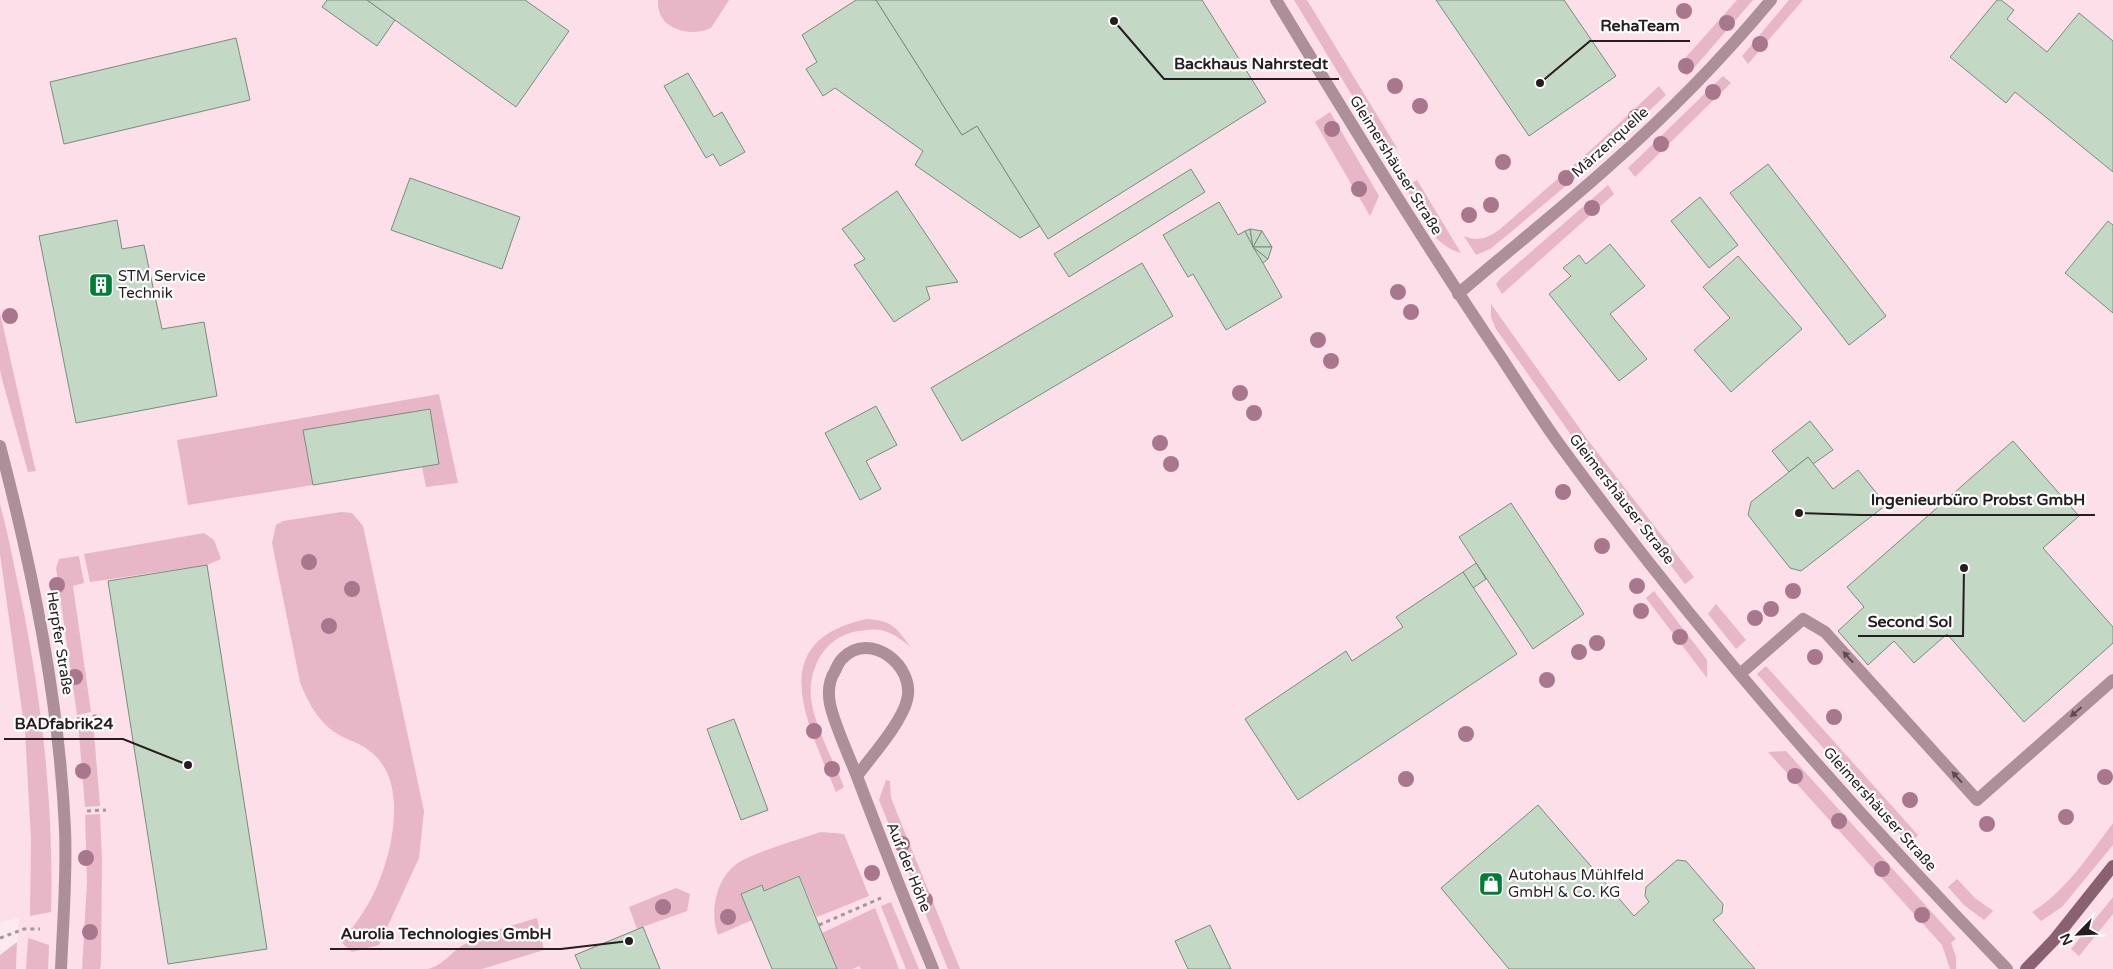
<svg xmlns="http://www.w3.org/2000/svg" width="2113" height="969" viewBox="0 0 2113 969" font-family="'Varela Round',sans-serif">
<rect width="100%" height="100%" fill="#fbeaf0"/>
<polygon fill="#fddfe9" points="0,0 2113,0 2113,969 16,969 19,918 0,922"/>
<g fill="#e7b6c7">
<path d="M 658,0 L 729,0 L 711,28 C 689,38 656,29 658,0 Z"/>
<polygon points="1294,0 1307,0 1397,148 1387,153"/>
<polygon points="1737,0 1753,0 1687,76 1678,66"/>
<polygon points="1789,0 1803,0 1748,64 1742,56"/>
<polygon points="1723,76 1731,83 1635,177 1628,168"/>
<path d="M 1659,86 L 1666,95 L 1600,157 L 1505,237 L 1490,249 L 1476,255 L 1464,236 C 1478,242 1487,238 1499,230 L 1593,148 Z"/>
<polygon points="1330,112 1379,196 1370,216 1315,122"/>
<path d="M 1417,180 L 1461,253 C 1431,245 1419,212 1406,187 Z"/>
<polygon points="1608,185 1614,194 1502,294 1496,284 1501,278"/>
<polygon points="1491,304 1590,443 1694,577 1685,584 1581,449 1496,329 1491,317"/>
<polygon points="0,313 34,464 36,471 28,472 3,383 0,370"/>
<polygon points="439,394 458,483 426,487 422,467 439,463 430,409 304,430 313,485 188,505 177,440"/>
<path d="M 0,505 C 9,536 14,567 21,598 C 42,701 54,807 51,912 L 30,916 L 31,838 L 25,732 L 0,554 Z"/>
<path d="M 341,512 L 352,513 L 363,526 L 424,811 L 419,858 L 379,945 L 352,952 L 342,943 C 351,929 363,914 371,899 C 391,861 411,783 371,752 C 362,744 351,741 341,736 C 320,725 308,703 300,682 L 272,543 L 276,525 L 283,521 Z"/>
<polygon points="204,533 214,540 221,559 207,565 90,582 84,554"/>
<polygon points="79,556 84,583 73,586 91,712 77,715 56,568 59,559"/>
<polygon points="1654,591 1707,660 1707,678 1646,598"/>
<polygon points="1716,604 1746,640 1736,649 1708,614"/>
<path d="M 867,619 C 895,621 895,628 912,648 C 890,630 881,626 853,632 C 821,640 806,674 812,705 C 817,731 834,762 844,787 L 836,792 C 809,726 761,641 867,619 Z"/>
<polygon points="1766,666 1918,835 1910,845 1757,674"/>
<polygon points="93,721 100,806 85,807 78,723"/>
<polygon points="1786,751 1956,939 1951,943 1956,957 1956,969 1950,969 1942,945 1768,752"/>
<polygon points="886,780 890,781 891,798 960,969 948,969 879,800"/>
<polygon points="100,814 102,859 101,964 100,969 82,969 87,881 85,815"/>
<path d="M 2113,823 L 2113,845 L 2062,907 L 2041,921 L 2032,912 C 2066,891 2089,855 2113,823 Z"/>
<path d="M 821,832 L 844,834 L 869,896 L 817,917 L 799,875 L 764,891 L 761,885 L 741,894 L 752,920 L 718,935 C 708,910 718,872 743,860 C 767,848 795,841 821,832 Z"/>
<polygon points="1957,879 1975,898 1993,911 1984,920 1964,905 1948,887"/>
<polygon points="676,888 690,894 687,911 637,929 629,907"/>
<polygon points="2113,897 2113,914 2079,956 2071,949"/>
<polygon points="891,902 919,969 906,969 881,906"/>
<polygon points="875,908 899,969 861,969 859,966 853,969 837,969 822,933"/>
<path d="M 537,918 L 544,950 L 482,969 L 428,969 C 445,964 449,954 463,945 C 486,931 512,926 537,918 Z"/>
<polygon points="28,938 49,945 48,969 26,969"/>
<polygon points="17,942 16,969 0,969 0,955"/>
</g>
<g fill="#c3d9c6" stroke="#798d7c">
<polygon points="327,0 367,0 395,20 377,46 322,7"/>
<polygon points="367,0 525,0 569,31 516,107"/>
<polygon points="856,0 876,0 962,135 977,126 1040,226 1020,238 915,165 923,151 835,88 823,96 806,69 817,62 802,35"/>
<polygon points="876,0 1202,0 1266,102 1048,239 977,126 962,135"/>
<polygon points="1436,0 1564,0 1616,76 1529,136"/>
<polygon points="1997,0 2001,0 2014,10 2007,19 2047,52 2079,13 2113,41 2113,172 2015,92 2006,103 1950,57"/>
<polygon points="236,38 250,100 64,144 50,82"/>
<polygon points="688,73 714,117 722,112 745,152 720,166 713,154 706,158 664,86"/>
<polygon points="1768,164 1886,316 1849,345 1730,193"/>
<polygon points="1191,169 1205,192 1069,277 1054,254"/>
<polygon points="410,178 520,217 502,269 391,230"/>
<polygon points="897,191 958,282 926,287 930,299 894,322 854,265 865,259 842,229"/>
<polygon points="1700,197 1738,245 1709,268 1671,221"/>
<polygon points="1219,202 1238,235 1245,231 1282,297 1226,330 1193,274 1188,277 1163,235"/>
<polygon points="117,220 122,249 144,245 162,329 204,322 217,396 76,423 39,236"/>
<polygon points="2108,221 2113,225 2113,313 2065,273"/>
<polygon points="1250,229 1253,247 1245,231"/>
<polygon points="1250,229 1262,231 1253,247"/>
<polygon points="1262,231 1272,247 1253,247"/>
<polygon points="1610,244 1645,286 1610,314 1647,359 1619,381 1549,294 1571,276 1563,268 1579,255 1586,264"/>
<polygon points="1253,247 1268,259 1263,263"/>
<polygon points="1253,247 1272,247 1268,259"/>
<polygon points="1738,256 1802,329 1731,392 1694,350 1730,318 1703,287"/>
<polygon points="1142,263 1173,316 962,441 931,388"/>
<polygon points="876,406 897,445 866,461 881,489 860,500 825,433"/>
<polygon points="430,409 439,464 313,485 303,430"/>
<polygon points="1810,421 1833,450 1813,464 1808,457 1789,472 1772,451"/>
<polygon points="2013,441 2079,516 2043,548 2113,627 2113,643 2024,722 1947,634 1914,663 1894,641 1868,665 1838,631 1864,607 1847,587"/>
<polygon points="1808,457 1833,489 1858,470 1886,505 1801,571 1790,568 1748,515 1751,502"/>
<polygon points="1511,503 1584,614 1533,649 1459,537"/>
<polygon points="1476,563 1486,579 1473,588 1463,572"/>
<polygon points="207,565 267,949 168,964 108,581"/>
<polygon points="1463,572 1517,654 1298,800 1245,719 1346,651 1352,661 1403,627 1396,617"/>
<polygon points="734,719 768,810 741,820 707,729"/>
<polygon points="1538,805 1634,916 1649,902 1645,896 1646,887 1677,860 1686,861 1723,904 1722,913 1713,920 1755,969 1509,969 1441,888"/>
<polygon points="799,876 822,933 837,969 772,969 741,894 762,885 764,891"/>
<polygon points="1210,925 1231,969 1188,969 1175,941"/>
<polygon points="643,927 660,969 581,969 575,955"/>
</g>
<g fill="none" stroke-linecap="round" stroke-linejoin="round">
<g stroke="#a5979c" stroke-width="3" stroke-dasharray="4 4" stroke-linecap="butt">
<polyline points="77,719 101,715"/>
<polyline points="87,811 106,810"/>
<polyline points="819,925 881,898"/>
<polyline points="0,938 24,929 40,929"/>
</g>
<polyline stroke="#ac8f99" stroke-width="12" points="1740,674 1803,619 1825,632 1977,800 2113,680"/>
<g stroke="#ac8f99" stroke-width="12">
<path d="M 1276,0 C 1349,121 1422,240 1501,357 C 1521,388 1541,419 1562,448 C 1697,633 1848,805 2007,969"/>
<path d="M 1458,294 C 1508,251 1560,210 1609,166 C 1667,115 1721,60 1771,0"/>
<path d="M 0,446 C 33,572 59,699 65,829 C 67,876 63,922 61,969"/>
<path d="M 857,776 C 871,757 902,722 907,700 C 916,666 870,630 843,658 C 839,661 837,667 835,671 C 829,680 828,693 830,704 C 834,724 850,758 858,779 C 882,842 907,906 933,969"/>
</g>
<polyline stroke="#8a6170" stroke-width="12" points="2026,969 2054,940 2113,866"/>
</g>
<g fill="#a8778e">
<circle cx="1684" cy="11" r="8"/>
<circle cx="1727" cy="23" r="8"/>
<circle cx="1760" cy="44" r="8"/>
<circle cx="1686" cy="66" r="8"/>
<circle cx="1395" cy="86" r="8"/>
<circle cx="1713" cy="92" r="8"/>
<circle cx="1420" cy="106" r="8"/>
<circle cx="1636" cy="117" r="8"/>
<circle cx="1332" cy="129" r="8"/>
<circle cx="1661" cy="144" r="8"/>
<circle cx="1503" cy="162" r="8"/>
<circle cx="1566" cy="178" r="8"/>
<circle cx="1359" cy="189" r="8"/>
<circle cx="1491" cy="205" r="8"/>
<circle cx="1592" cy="208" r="8"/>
<circle cx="1469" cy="215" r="8"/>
<circle cx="1398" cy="292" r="8"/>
<circle cx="1411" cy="312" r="8"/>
<circle cx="10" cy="316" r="8"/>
<circle cx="1318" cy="340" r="8"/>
<circle cx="1331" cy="361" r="8"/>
<circle cx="1240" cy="393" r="8"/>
<circle cx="1254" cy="413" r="8"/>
<circle cx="1160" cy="443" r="8"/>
<circle cx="1171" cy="464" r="8"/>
<circle cx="1563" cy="492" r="8"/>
<circle cx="1602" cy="546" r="8"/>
<circle cx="309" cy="562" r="8"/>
<circle cx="57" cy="585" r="8"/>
<circle cx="1637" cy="586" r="8"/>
<circle cx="352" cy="589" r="8"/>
<circle cx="1793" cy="591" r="8"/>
<circle cx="1771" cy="609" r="8"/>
<circle cx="1641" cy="611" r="8"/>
<circle cx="1755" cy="618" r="8"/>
<circle cx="329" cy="626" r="8"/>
<circle cx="1680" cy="637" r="8"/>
<circle cx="1597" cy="643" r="8"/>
<circle cx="1579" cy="652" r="8"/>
<circle cx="1815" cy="657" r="8"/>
<circle cx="75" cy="677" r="8"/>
<circle cx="1547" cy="680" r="8"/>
<circle cx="1834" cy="717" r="8"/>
<circle cx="814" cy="731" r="8"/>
<circle cx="1466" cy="734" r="8"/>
<circle cx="832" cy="769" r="8"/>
<circle cx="83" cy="771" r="8"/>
<circle cx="1795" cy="776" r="8"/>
<circle cx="2105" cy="777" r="8"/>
<circle cx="1406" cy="779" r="8"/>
<circle cx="1910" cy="800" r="8"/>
<circle cx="2066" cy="817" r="8"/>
<circle cx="1839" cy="821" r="8"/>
<circle cx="1987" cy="824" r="8"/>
<circle cx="902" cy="844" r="8"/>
<circle cx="86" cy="858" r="8"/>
<circle cx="1882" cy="869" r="8"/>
<circle cx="872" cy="873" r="8"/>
<circle cx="925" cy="900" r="8"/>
<circle cx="663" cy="907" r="8"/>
<circle cx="1922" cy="915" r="8"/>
<circle cx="728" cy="917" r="8"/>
<circle cx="90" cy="932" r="8"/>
</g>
<defs><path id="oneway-solid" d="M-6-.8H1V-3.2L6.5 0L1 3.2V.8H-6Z" transform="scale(1.25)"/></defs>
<g fill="#5c4b50">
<use href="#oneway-solid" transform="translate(1848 657) rotate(-132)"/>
<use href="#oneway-solid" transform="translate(2076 712) rotate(139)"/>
<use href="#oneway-solid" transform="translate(1957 777) rotate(-132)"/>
</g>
<defs>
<symbol id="building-square" viewBox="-11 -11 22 22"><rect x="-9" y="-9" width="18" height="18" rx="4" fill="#007e37" stroke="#fff"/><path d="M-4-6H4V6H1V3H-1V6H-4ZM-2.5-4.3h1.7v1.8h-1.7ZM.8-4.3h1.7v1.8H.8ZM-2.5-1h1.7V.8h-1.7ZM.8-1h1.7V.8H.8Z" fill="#fff"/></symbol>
<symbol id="shop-square" viewBox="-11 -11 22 22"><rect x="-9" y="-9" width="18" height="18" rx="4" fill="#007e37" stroke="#fff"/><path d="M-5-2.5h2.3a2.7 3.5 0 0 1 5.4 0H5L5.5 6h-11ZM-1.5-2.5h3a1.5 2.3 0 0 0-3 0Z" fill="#fff"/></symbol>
</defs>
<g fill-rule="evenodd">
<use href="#building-square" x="87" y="271" width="28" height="28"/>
<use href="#shop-square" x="1477" y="870" width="28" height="28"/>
</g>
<g text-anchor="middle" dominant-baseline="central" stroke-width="4.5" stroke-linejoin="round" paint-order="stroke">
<g font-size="15" fill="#271d20" stroke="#fff">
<text transform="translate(1610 142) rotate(-42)">Märzenquelle</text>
<text transform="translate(1396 165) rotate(58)">Gleimershäuser Straße</text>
<text transform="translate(1622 499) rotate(52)">Gleimershäuser Straße</text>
<text transform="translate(60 643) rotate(81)">Herpfer Straße</text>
<text transform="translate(1880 809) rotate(48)">Gleimershäuser Straße</text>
<text transform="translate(909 867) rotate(68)">Auf der Höhe</text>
</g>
<g font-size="15" fill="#271d20" stroke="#fff" text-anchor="start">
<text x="118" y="276">STM Service<tspan x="118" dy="17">Technik</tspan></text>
<text x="1508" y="875">Autohaus Mühlfeld<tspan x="1508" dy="17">GmbH &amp; Co. KG</tspan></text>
</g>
</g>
<path fill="none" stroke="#271d20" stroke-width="2" d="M1540 83L1590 41H1690M1114 21L1164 79H1339M1799 513L1861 515H2095M1964 568L1963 636H1858M188 765L123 739H4M629 941L561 949H330"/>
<g fill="#271d20" stroke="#fff" stroke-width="2">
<circle cx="1540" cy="83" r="5"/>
<circle cx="1114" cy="21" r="5"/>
<circle cx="1799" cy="513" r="5"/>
<circle cx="1964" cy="568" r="5"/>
<circle cx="188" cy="765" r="5"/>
<circle cx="629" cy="941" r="5"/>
</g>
<g font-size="16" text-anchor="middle" font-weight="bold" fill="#271d20" stroke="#fff" stroke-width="4.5" stroke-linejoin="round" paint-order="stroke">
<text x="1640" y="31">RehaTeam</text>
<text x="1251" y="69">Backhaus Nahrstedt</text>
<text x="1978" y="505">Ingenieurbüro Probst GmbH</text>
<text x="1910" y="627">Second Sol</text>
<text x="64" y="729">BADfabrik24</text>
<text x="446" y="939">Aurolia Technologies GmbH</text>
</g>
<g transform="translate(2078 934) rotate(246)" stroke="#ffffff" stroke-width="4" paint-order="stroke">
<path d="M0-4L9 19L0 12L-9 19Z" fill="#271d20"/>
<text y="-8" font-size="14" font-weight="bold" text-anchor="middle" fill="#271d20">N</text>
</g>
</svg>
